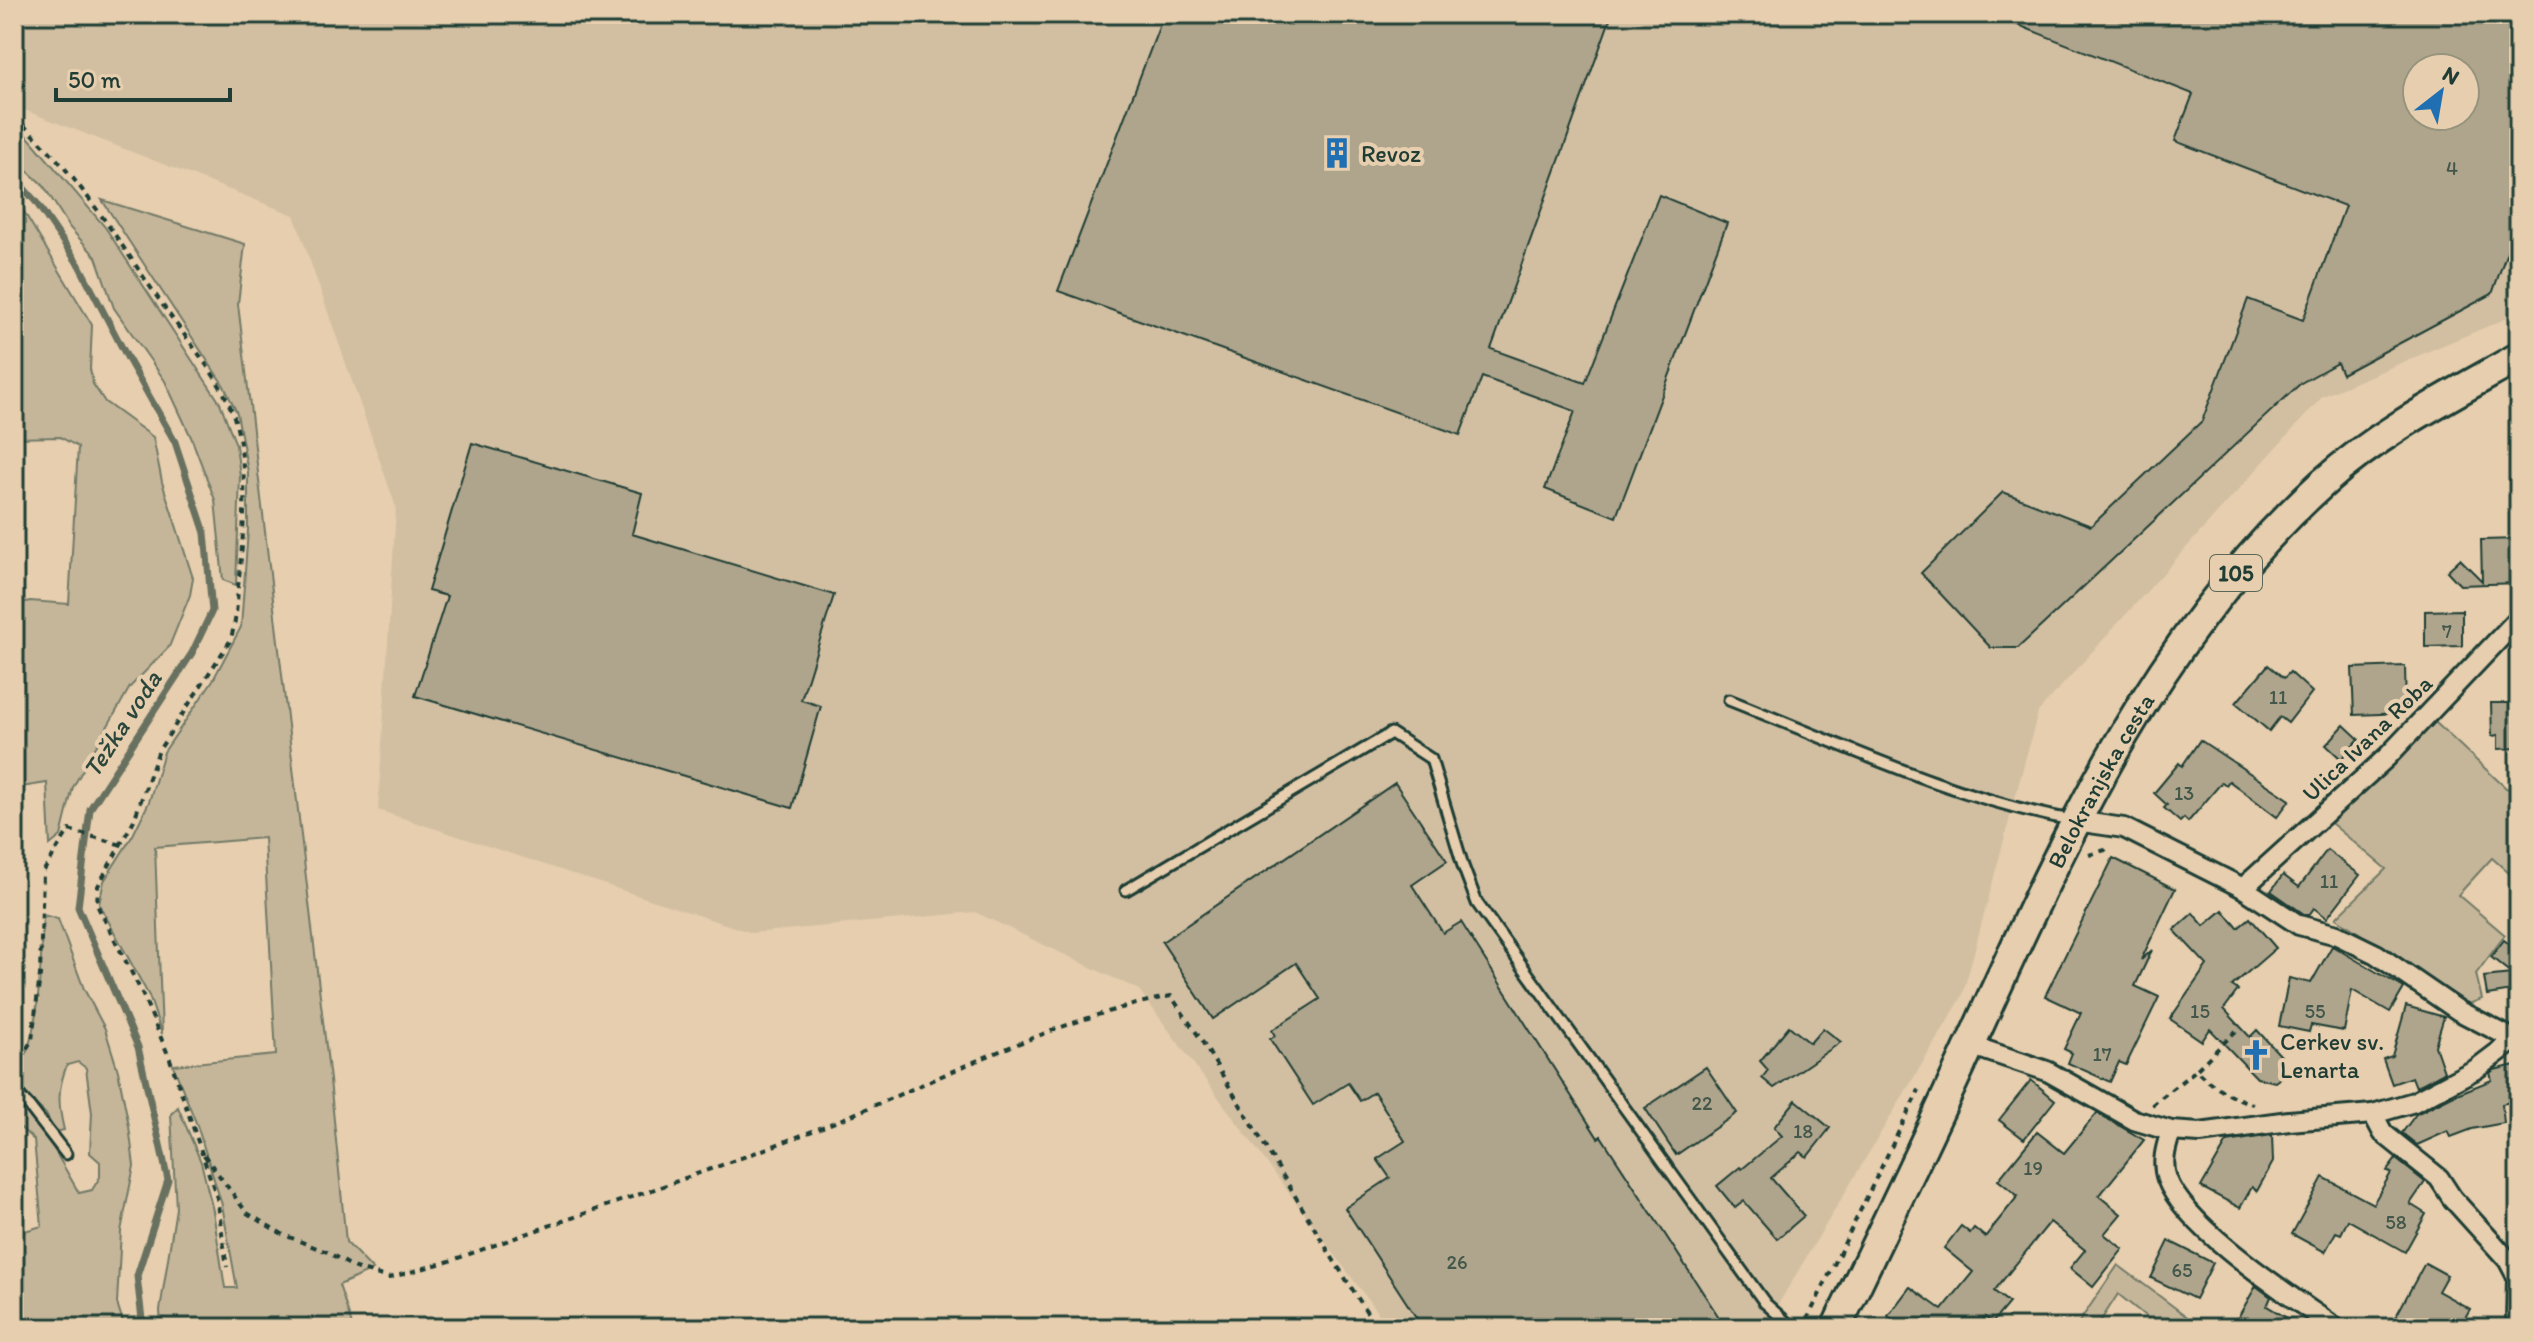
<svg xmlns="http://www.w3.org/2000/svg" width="2533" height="1342" viewBox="0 0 2533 1342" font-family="Itim,sans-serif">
<rect width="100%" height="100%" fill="#e6ceae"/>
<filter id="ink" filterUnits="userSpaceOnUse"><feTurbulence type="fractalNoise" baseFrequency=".0125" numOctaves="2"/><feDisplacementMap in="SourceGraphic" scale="16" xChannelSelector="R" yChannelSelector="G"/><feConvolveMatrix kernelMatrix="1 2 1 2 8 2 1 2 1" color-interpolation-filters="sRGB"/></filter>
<g filter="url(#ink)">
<path fill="#d2bfa2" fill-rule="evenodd" d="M 14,14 L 2519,14 L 2519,313 L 2323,396 L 2038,712 L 1962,997 L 1764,1328 L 1389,1328 L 1139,990 L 975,912 L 752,933 L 378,810 L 396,507 L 294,215 L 14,106 ZM 2417,68 L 2465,68 L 2465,116 L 2417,116 Z"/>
<g fill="#c5b69a" stroke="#727a67" stroke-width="2">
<polygon points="14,125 30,139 105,227 220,403 236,445 240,476 236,585 223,580 215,500 191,437 165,381 114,308 96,257 70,228 43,185 14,159"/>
<polygon points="14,200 23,210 92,325 90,369 93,384 105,402 153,437 162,482 193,578 190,595 169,647 130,687 73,787 61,836 50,845 47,783 14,788 14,605 30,601 69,604 78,447 60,437 14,438"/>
<polygon points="102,200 245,244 238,304 330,1080 346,1242 373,1270 339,1285 353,1328 161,1328 160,1310 176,1208 171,1114 178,1107 201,1162 213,1211 225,1288 237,1288 222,1205 197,1125 173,1065 276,1055 264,838 155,847 162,1034 149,996 99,904 104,881 133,835 149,802 164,752 213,680 241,627 248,530 248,472 237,413 224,386"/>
<polygon points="2435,722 2506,788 2519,792 2519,882 2492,858 2458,895 2505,935 2476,974 2482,999 2469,1004 2336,918 2386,869 2331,823"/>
<path d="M 43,915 L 58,919 L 84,989 L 105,1029 L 118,1071 L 129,1126 L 134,1166 L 121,1231 L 117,1303 L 125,1328 L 14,1328 L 14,1234 L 42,1226 L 34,1140 L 14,1122 L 14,1097 L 51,1144 L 79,1193 L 92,1190 L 100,1177 L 100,1162 L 90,1153 L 92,1113 L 86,1068 L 78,1062 L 67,1065 C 57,1089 58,1105 64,1130 L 55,1132 L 46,1114 L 14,1083 L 14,1072 C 41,1050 41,950 43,915 Z"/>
<polygon points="2118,1265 2202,1328 2160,1328 2118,1294 2096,1328 2075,1328"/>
</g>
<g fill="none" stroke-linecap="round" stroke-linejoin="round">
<polyline stroke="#687160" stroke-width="7" points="14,177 36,202 79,265 127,357 175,442 205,533 212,611 192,653 90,809 78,907 138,1047 168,1180 137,1276 143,1328"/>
</g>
<g fill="#afa58c" stroke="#1f3d34" stroke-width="2" fill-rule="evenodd">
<polygon points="1164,14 1612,14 1491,349 1585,383 1659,195 1727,223 1616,517 1545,489 1575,411 1482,377 1460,435 1058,291"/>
<path d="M 1990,14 L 2519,14 L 2519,218 L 2492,294 L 2342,374 L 2337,363 L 2301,383 L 2018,648 L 1991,648 L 1921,573 L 2003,492 L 2091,526 L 2202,421 L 2248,299 L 2303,320 L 2345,206 L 2175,141 L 2193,94 ZM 2417,68 L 2465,68 L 2465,116 L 2417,116 Z"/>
<polygon points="472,443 642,493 632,534 834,595 801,700 821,706 792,808 415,696 447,596 428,591"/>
<polygon points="2519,539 2519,583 2460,585 2447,571 2460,559 2482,581 2481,540"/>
<polygon points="2462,610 2462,646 2425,647 2425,611"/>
<polygon points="2268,665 2284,678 2290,672 2312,692 2288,723 2280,717 2269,731 2236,703"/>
<polygon points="2405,666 2406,713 2354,715 2352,668"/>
<polygon points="2491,703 2519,703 2519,748 2498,749 2498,735 2492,736"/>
<polygon points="2344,725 2359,739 2341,759 2326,745"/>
<polygon points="2200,740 2290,800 2277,817 2229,781 2226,785 2222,782 2188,822 2184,818 2180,822 2164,808 2167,805 2154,793 2179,763 2182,766"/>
<polygon points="1395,783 1447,861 1412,885 1443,933 1461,922 1598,1138 1601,1136 1726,1328 1423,1328 1345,1208 1390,1178 1377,1159 1405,1141 1374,1092 1360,1101 1348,1083 1313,1105 1270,1039 1275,1036 1272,1030 1320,999 1296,963 1213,1019 1162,942"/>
<polygon points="2327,850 2360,875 2327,918 2314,908 2309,915 2304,914 2271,891 2283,875 2299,887"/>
<polygon points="2113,858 2175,889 2141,960 2152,950 2135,986 2159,997 2126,1065 2119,1062 2110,1082 2068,1063 2072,1053 2064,1049 2081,1013 2045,996"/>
<polygon points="2223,910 2238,928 2250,918 2276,948 2232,986 2238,990 2224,1009 2250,1037 2257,1030 2281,1056 2283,1076 2275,1082 2257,1078 2210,1029 2202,1041 2170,1019 2207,965 2174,930 2193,913 2204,926"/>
<polygon points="2504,940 2519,952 2519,990 2487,995 2484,977 2512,974 2491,957"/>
<polygon points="2332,946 2404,988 2390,1012 2352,990 2344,1031 2311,1025 2309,1032 2279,1026 2289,978 2311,983"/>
<polygon points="2406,1006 2444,1017 2435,1046 2444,1072 2416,1087 2412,1077 2392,1084 2383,1059 2392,1056"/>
<polygon points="1789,1026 1810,1043 1823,1028 1841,1042 1774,1088 1762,1078 1768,1070 1760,1061"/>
<polygon points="2519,1064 2519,1100 2502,1104 2504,1123 2472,1129 2451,1137 2448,1131 2417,1145 2402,1133 2416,1114 2452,1096 2492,1080 2490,1073 2494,1070"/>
<polygon points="1706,1067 1737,1113 1676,1155 1645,1108"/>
<polygon points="2031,1080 2055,1100 2024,1139 1999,1120"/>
<polygon points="1796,1100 1830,1128 1807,1157 1801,1152 1771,1178 1804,1216 1777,1239 1744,1201 1735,1208 1717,1186 1740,1167 1742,1169 1782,1136 1774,1127"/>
<polygon points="2097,1113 2144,1140 2099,1196 2121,1214 2104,1234 2123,1249 2093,1287 2070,1268 2085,1250 2050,1222 1994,1291 2009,1303 1992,1323 1985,1317 1977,1328 1905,1328 1888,1316 1910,1287 1942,1310 1973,1272 1944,1248 1961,1226 1970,1233 1974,1228 1985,1237 2018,1196 1998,1180 2037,1132 2064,1153"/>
<polygon points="2272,1135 2273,1162 2257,1191 2252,1187 2240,1208 2201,1187 2227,1142"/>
<polygon points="2396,1159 2425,1182 2410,1204 2426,1214 2405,1252 2348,1220 2341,1234 2336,1232 2325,1252 2292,1234 2323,1177 2373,1204 2391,1173 2387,1171"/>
<polygon points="2169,1241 2213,1263 2195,1299 2151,1278"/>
<polygon points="2425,1263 2447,1275 2438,1291 2470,1309 2459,1328 2413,1328 2395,1318"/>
<polygon points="2256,1286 2271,1297 2267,1306 2304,1328 2232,1328"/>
</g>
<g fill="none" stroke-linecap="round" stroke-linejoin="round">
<defs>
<g id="lane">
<path d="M 1729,700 C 1838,743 1958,800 2072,820"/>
<polyline points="1126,890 1391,733 1431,759 1463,866 1477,903 1765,1303 1793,1328"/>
<polyline points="14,1090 29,1106 66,1154"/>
</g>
<g id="street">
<polyline points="2076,821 2124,828 2243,888 2299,925 2337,935 2376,954 2459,1011 2519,1042"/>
<polyline points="2243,888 2387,757 2519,618"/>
<polyline points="1970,1045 2047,1071 2134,1120 2171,1131 2200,1133 2289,1121 2373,1114 2414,1102 2476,1069 2513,1041"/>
<polyline points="2373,1114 2383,1133 2439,1178 2452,1198 2508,1260 2517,1277 2516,1322 2519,1328"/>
<path d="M 2171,1131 C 2166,1147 2161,1162 2167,1179 C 2186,1229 2291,1296 2336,1328"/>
</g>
<g id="primary">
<path id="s1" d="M 1836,1328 C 1882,1232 1928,1137 1972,1041 C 2065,837 2155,634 2324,482 C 2382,430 2452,395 2519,357"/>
</g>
</defs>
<use href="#lane" stroke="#1f3d34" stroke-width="15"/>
<use href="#street" stroke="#1f3d34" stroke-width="24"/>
<use href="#primary" stroke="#1f3d34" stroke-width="34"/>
<g stroke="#1f3d34" stroke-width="4" stroke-dasharray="6 6" stroke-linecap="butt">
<path d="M 14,117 C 78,171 121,246 169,314 C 191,345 222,380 234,417 C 250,472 244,531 238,587 C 237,606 236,623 230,641 L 159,750 L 134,820 L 98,886 L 97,905 L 141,991 L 170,1059 L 217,1198 L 227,1267"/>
<polyline points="2089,855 2105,850 2109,845"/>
<path d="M 2236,1031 L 2196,1070 C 2212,1086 2230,1097 2253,1104"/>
<polyline points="14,1069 32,1040 40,975 43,872 69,830 122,845"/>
<polyline points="2152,1105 2196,1070"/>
<path d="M 204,1155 L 247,1213 L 284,1235 L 327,1252 L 355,1268 L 389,1278 L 450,1261 C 572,1217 694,1177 815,1130 C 932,1084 1046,1021 1171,996 L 1200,1038 L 1333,1259 L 1377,1328"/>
<polyline points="1807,1320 1919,1090"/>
</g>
<use href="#lane" stroke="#e6ceae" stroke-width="9"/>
<use href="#street" stroke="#e6ceae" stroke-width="18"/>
<use href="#primary" stroke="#e6ceae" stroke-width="28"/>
</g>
</g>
<defs>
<symbol id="building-bare" viewBox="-9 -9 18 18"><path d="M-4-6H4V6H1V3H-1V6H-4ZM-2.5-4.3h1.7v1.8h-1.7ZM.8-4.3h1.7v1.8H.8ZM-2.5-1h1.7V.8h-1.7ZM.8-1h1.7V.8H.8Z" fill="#1f6fb2" stroke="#e6ceae" stroke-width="2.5" paint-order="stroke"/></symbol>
<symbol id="church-bare" viewBox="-9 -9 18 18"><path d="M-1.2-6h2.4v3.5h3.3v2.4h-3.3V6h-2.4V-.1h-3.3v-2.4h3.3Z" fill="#1f6fb2" stroke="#e6ceae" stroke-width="2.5" paint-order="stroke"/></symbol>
</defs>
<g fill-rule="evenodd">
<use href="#building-bare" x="1315" y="131" width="44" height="44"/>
<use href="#church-bare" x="2234" y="1033" width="44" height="44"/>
</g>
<g text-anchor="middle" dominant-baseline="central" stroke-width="8" stroke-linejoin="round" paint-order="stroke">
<g font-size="20" fill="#43574a">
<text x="2452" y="168">4</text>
<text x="2447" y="631">7</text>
<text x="2278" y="697">11</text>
<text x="2184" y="793">13</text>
<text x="2329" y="881">11</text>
<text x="2200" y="1011">15</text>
<text x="2315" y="1011">55</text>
<text x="2102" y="1054">17</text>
<text x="1702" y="1103">22</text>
<text x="1803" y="1131">18</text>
<text x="2033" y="1168">19</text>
<text x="2396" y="1222">58</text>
<text x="1457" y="1262">26</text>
<text x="2182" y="1270">65</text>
</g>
<rect fill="#e6ceae" stroke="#5b6859" stroke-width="2" x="2210" y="555" width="52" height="36" rx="6"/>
<g font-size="22" font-weight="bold" fill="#1f3d34">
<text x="2236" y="573">105</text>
</g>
<g font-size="24" fill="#1f3d34" stroke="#e6ceae" text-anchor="start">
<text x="1361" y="153">Revoz</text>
<text x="2280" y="1041">Cerkev sv.<tspan x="2280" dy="28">Lenarta</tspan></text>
</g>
<g font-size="24" fill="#1f3d34" stroke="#e6ceae">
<text transform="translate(2367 738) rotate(-44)">Ulica Ivana Roba</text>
<text stroke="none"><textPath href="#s1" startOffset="608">Belokranjska cesta</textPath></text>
</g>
<g font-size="26" font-style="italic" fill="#2b463b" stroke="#e6ceae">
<text transform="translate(122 724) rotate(-57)">Težka voda</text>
</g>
</g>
<rect width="2533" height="1342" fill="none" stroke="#e6ceae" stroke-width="48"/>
<rect x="24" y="24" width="2485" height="1294" fill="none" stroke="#1f3d34" stroke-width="3" filter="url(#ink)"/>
<g transform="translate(2441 92) rotate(31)"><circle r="38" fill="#e6ceae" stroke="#96947d" stroke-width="2"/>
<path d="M0-6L14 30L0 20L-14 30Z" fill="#1f6fb2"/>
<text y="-12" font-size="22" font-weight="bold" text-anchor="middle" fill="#1f3d34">N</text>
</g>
<path d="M56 88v12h174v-12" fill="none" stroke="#1f3d34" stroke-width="4"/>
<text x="68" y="88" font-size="24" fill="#1f3d34" stroke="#e6ceae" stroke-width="6" paint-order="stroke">50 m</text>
</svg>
